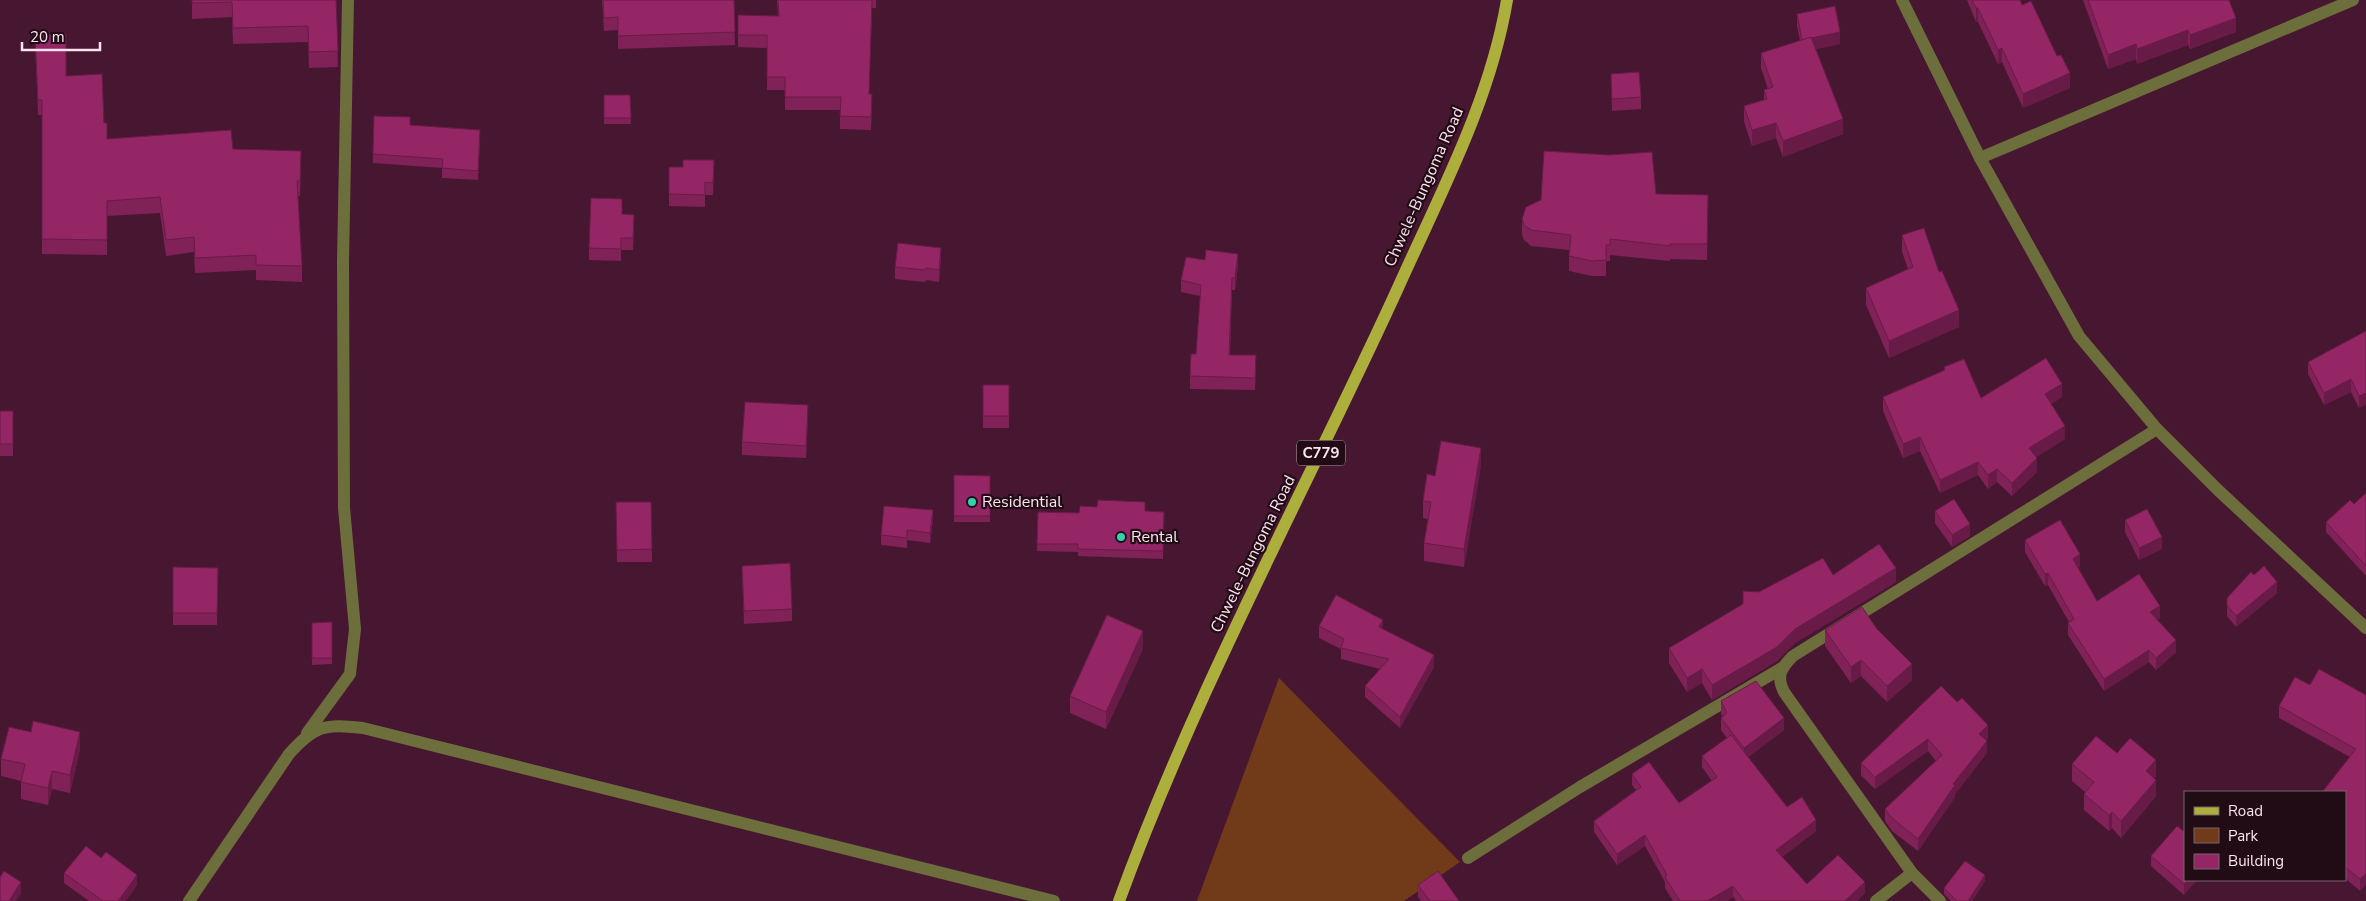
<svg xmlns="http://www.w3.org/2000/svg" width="2366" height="901" viewBox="0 0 2366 901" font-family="'Nunito Sans',sans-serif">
<rect width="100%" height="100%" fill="#471731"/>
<polygon fill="#713b19" points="1279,678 1460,862 1404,901 1197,901"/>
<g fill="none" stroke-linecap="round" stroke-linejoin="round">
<g stroke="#6c6e3b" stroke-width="12">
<polyline points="1902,0 1980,158 2079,336 2157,429 2218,490 2366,628"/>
<polyline points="1980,158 2353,0"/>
<polyline points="307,733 350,674 355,629 344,508 343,262 348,0"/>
<polyline points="1468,858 1580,787 1782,668"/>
<path d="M 189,901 L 289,754 C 315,725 325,724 363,728 L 1054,901"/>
<polyline points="1876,901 1912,873"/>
<path d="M 1940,901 L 1912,873 L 1784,692 C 1776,676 1781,668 1793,656 L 2157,429"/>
</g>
<path stroke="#adaf3d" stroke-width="12" d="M 1119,901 C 1196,690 1304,493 1397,290 C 1439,196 1490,102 1507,0"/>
</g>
<g fill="#802157">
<polygon points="192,0 336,0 338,67 309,68 308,42 233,44 232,17 192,19"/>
<polygon points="602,0 734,0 735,45 618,49 618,30 604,31"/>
<polygon points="777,0 876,0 876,8 872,8 869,94 872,107 871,130 840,129 840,110 785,110 785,90 767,90 767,48 738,47 738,35 778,16"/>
<polygon points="1967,0 2020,0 2022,5 2070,88 2023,108 2002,62 1998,64 1978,22 1976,22"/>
<polygon points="2083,0 2229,0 2236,32 2190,49 2188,45 2137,64 2136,59 2108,69"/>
<polygon points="1797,14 1840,44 1816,49 1843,134 1783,157 1776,138 1752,146 1744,122 1744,106 1764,100 1764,90 1768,89 1761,68 1761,53 1800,41 1797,26"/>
<polygon points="35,35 66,76 104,123 107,139 233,149 301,166 300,196 298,196 302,266 302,282 256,280 256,270 195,273 194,252 166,256 160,213 107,216 107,255 42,254 42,115 38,115"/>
<polygon points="1611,74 1641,97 1641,109 1612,111"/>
<polygon points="604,95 630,95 631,124 604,124"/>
<polygon points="410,125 480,139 478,180 442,178 442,168 373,163 373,154"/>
<polygon points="714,160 713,195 705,195 705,207 669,206 669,167 683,167"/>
<polygon points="1656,194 1708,195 1707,260 1670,259 1670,261 1610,255 1610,261 1606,261 1606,276 1592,276 1569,271 1569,250 1531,246 1524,240 1522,235 1522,219"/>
<polygon points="622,214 634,227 633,250 621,250 621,261 589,260 589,248"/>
<polygon points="1902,235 1939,272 1959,327 1889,358 1866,305 1866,288 1908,269 1902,252"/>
<polygon points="941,260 939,282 926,280 925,282 895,279 895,267"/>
<polygon points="1238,266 1235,290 1232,290 1230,355 1256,368 1255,390 1190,389 1190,376 1196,354 1200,296 1181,292 1181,280"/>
<polygon points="2366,331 2359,408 2351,392 2324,405 2308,374 2308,362"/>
<polygon points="1944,367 1981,398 2062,397 2051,404 2065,439 2036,457 2037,472 2012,496 1997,482 1988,489 1978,475 1940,493 1920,451 1903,458 1883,411 1883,397 1944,371"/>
<rect x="983" y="385" width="26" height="43"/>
<rect x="0" y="411" width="13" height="45"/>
<polygon points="808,417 806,458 742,455 742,442"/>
<polygon points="1481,465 1464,567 1424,561 1424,543 1428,519 1423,518 1423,501"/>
<polygon points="954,475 990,476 990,522 954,522"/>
<polygon points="2366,493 2366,576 2326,532 2326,522 2354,504"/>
<polygon points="616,502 651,502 652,562 617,562"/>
<polygon points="1145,511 1164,512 1163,559 1078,556 1078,552 1037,551 1038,512 1079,513"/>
<polygon points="1935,511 1970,536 1952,547 1935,523"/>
<polygon points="933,520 930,543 907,540 907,548 881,545 881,535"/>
<polygon points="2125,520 2162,549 2139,560 2125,532"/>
<polygon points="2025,540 2080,566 2078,568 2097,601 2160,618 2157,619 2176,652 2156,670 2149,662 2104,691 2068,635 2068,623 2069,622 2048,585 2045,586 2025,552"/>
<polygon points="742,566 792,609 792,621 744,624"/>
<polygon points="173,567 218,568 217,625 173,625"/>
<polygon points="1833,575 1896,582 1795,643 1777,661 1712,700 1702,683 1687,692 1669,663 1669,648 1743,604 1759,592"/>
<polygon points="2254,575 2277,593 2236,627 2227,616 2227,598"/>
<polygon points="332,622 332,664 312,665 312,623"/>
<polygon points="1319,626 1383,629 1434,667 1400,728 1365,697 1365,686 1380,669 1341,659 1341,649 1319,638"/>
<polygon points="1825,630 1912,680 1887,702 1861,676 1851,683 1825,646"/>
<polygon points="1143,649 1106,729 1070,713 1070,696"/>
<polygon points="1941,686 1988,737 1986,740 1987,753 1955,794 1955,797 1918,851 1892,831 1885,821 1885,809 1936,761 1928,751 1875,789 1861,775 1861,763"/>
<polygon points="2366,695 2360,891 2345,878 2345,792 2323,792 2350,757 2279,718 2279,706"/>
<polygon points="1721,701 1784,730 1748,757 1787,807 1816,831 1782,857 1807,884 1865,893 1857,901 1736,901 1733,897 1727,901 1673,901 1665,888 1665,882 1645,846 1617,865 1594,832 1594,821 1636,790 1632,785 1632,774 1679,803 1712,781 1702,767 1702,756 1727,738 1721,730 1721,718 1722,716 1721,714"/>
<polygon points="80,749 70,793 52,789 48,805 21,799 21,781 1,776 1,759"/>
<polygon points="2117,753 2156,776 2154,778 2156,796 2121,838 2112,828 2109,831 2084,810 2084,794 2085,792 2072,781 2072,764"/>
<polygon points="2185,832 2184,895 2151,866 2151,856"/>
<polygon points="101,858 137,885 126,901 89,901 64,883 64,873"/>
<polygon points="1985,881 1972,901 1951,901 1944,894 1944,888"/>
<polygon points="1418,885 1459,901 1421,901 1418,897"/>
</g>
<g fill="#681b47">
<rect x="1976" y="8" width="2" height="14"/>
<polygon points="2236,18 2236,32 2190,49 2190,35"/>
<polygon points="2188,30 2188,45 2137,64 2137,49"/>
<polygon points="1840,32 1840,44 1802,52 1802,40"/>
<polygon points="2136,44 2136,59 2108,69 2108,55"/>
<polygon points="2002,48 2002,62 1998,64 1998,50"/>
<polygon points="2070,73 2070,88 2023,108 2023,94"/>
<polygon points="1843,119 1843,134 1783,157 1783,141"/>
<polygon points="1776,123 1776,138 1752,146 1752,130"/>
<polygon points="941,248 941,260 939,282 939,270"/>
<polygon points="1238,254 1238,266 1235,290 1235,278"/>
<polygon points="1959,310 1959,327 1889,358 1889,341"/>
<polygon points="2351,379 2351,392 2324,405 2324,393"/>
<polygon points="2062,384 2062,397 2045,407 2045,394"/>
<polygon points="2366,393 2366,405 2359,408 2359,396"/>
<polygon points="808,405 808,417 806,458 806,446"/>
<polygon points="2065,426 2065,439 2029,461 2029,448"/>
<polygon points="1920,437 1920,451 1903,458 1903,444"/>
<polygon points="1481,448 1481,465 1464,567 1464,549"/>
<polygon points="2037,458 2037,472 2012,496 2012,483"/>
<polygon points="1978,462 1978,475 1940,493 1940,480"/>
<polygon points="1997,469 1997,482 1988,489 1988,475"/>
<polygon points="933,510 933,520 930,543 930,533"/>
<polygon points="1970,524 1970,536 1952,547 1952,535"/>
<polygon points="2162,537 2162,549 2139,560 2139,548"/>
<polygon points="2080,554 2080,566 2073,571 2073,559"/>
<polygon points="1896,568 1896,582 1795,643 1777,661 1712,700 1712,685 1795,629"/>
<polygon points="2048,573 2048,585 2045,586 2045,574"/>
<polygon points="2277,582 2277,593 2236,627 2236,616"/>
<polygon points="2160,606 2160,618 2150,624 2150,612"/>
<polygon points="1383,620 1383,631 1379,627"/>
<polygon points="1143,631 1143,649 1106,729 1106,712"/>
<polygon points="2176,640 2176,652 2156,670 2156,658"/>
<polygon points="2149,650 2149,662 2104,691 2104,679"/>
<polygon points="1434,655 1434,667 1400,728 1400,717"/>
<polygon points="1861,660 1861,676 1851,683 1851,667"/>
<polygon points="1912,664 1912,680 1887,702 1887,686"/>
<polygon points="1702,669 1702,683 1687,692 1687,678"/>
<polygon points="1784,718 1784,730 1744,760 1744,748"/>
<polygon points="1988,725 1988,737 1979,746 1979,734"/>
<polygon points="80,732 80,749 70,793 70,775"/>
<polygon points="1928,739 1928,751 1875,789 1875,777"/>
<polygon points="1987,741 1987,753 1955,794 1955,797 1918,851 1918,839 1953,784"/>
<polygon points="2156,760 2156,776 2146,788 2146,771"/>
<polygon points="52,771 52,789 48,805 48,788"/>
<polygon points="2156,780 2156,796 2121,838 2121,821"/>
<polygon points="2112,812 2112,828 2109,831 2109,815"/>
<polygon points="1816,820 1816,831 1776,861 1776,850"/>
<polygon points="1645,835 1645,846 1617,865 1617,854"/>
<polygon points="2366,874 2366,885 2360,891 2360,879"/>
<polygon points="137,875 137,885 126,901 118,901"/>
<polygon points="1985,875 1985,881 1972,901 1968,901"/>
<polygon points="2188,880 2197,880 2184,895 2184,884"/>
<polygon points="21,882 21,894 16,901 9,901"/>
<polygon points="1865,882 1865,893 1857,901 1845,901"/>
<polygon points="1733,886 1733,897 1727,901 1707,901"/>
</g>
<g fill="#952665" stroke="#681b47">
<polygon points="192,0 336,0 338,51 309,52 308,26 233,28 232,2 192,3"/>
<polygon points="603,0 734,0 735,32 618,36 618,17 604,18"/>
<polygon points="778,0 872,0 869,94 872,94 871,117 840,116 841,97 785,97 785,77 767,77 767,35 738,35 738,15 779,16"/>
<polygon points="1972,0 2020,0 2022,5 2031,1 2057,56 2061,55 2070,73 2023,94 2002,48 1998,50 1978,8 1976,8"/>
<polygon points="2088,0 2229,0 2236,18 2190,35 2188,30 2137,49 2136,44 2108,55"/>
<polygon points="1835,6 1840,32 1802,40 1797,14"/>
<polygon points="66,34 66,76 102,74 104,123 107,123 107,139 231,130 233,149 301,151 300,181 297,181 302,266 256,265 256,255 195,258 194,237 166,240 160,197 107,201 107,240 42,239 42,100 38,100 35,35"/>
<polygon points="1811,37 1843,119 1783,141 1776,123 1752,130 1744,106 1767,99 1764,90 1773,87 1761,53"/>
<polygon points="1639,72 1641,97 1612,99 1611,74"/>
<polygon points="604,95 630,95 631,118 604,118"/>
<polygon points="374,116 410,117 410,125 480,130 478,171 442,168 443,159 373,154"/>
<polygon points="1544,151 1609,155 1652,152 1656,194 1708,195 1707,244 1670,244 1670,246 1610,239 1610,245 1606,245 1606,260 1592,261 1569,256 1571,235 1531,230 1524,225 1522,219 1526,207 1541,200"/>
<polygon points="683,160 714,160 713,183 705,182 705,195 669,194 669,167 683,167"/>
<polygon points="591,198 622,199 622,214 634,215 633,238 621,238 621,249 589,248"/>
<polygon points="1924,228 1939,272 1942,271 1959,310 1889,341 1866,288 1913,267 1902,235"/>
<polygon points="898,243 941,248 939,270 926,268 925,270 895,267"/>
<polygon points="1206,250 1238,254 1235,278 1232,278 1229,355 1256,355 1255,378 1190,376 1191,354 1196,354 1201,285 1181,280 1186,257 1205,260"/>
<polygon points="2366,331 2366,393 2359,396 2351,379 2324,393 2308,362"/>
<polygon points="2046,358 2062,384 2045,394 2065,426 2029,448 2037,458 2012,483 1997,469 1988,475 1978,462 1940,480 1920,437 1903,444 1883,397 1945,370 1944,367 1964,359 1981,398"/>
<rect x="983" y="385" width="26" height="31"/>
<polygon points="745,402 808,405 806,446 742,442"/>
<rect x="0" y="411" width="13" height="33"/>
<polygon points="1441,441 1481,448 1464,549 1424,543 1431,502 1423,501 1427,474 1435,476"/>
<polygon points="954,475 990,476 990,516 954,516"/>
<polygon points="2366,493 2366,566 2326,522 2350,500 2354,504"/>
<polygon points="1954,499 1970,524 1952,535 1935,511"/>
<polygon points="1098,500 1145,502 1145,511 1164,512 1163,551 1078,549 1078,544 1037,544 1038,512 1079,513 1080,506 1097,507"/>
<polygon points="616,502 651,502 652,549 617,550"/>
<polygon points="884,506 933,510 930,533 907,530 907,538 881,535"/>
<polygon points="2147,509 2162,537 2139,548 2125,520"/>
<polygon points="2060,520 2080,554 2073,559 2097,601 2139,574 2160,606 2150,612 2176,640 2156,658 2149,650 2104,679 2068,623 2074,619 2048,573 2045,574 2025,540"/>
<polygon points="1879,544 1896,568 1795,629 1777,647 1712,685 1702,669 1687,678 1669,648 1743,604 1743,591 1759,592 1823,558 1833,575"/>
<polygon points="790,563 792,609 744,611 742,566"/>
<polygon points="2264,566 2277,582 2236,616 2227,605 2227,598 2251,572 2254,575"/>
<polygon points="173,567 218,568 217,613 173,613"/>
<polygon points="1336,595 1383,620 1379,627 1434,655 1400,717 1365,686 1389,659 1341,648 1344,639 1319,626"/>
<polygon points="1862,607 1877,629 1912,664 1887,686 1861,660 1851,667 1825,630"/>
<polygon points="1107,615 1143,631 1106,712 1070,696"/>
<polygon points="332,622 332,658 312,658 312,623"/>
<polygon points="2319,669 2366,695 2366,874 2360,879 2345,867 2345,792 2324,792 2323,791 2356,749 2279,706 2295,677 2310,685"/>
<polygon points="1756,681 1784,718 1744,748 1721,718 1727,713 1721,701"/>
<polygon points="1941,686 1957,702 1962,698 1988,725 1979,734 1987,741 1953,784 1955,785 1918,839 1892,818 1885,809 1942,755 1928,739 1875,777 1861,763"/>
<polygon points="33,721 80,732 70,775 52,771 48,788 21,782 25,764 1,759 9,727 31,732"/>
<polygon points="1731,735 1787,807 1802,797 1816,820 1776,850 1807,884 1838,855 1865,882 1845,901 1744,901 1733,886 1707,901 1680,901 1665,877 1667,875 1645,835 1617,854 1594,821 1641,787 1632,774 1649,762 1679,803 1717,777 1702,756"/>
<polygon points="2096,736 2117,753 2130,738 2156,760 2146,771 2156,780 2121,821 2112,812 2109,815 2084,794 2094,782 2072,764"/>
<polygon points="2177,826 2185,832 2185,880 2188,880 2184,884 2151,856"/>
<polygon points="86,846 101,858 106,852 137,875 118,901 103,901 64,873"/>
<polygon points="1965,861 1985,875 1968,901 1957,901 1944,888"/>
<polygon points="4,871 21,882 9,901 0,901 0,877"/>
<polygon points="1438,871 1459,901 1430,901 1418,885"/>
</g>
<g fill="#30d4aa" stroke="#210c16" stroke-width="2">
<circle cx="972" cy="502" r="5"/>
<circle cx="1121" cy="537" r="5"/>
</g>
<g text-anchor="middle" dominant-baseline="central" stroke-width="4.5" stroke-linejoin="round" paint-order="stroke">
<rect fill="#210c16" stroke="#bba2ad" stroke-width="1" x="1297" y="440.5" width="48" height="25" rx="4"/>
<g font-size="15" font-weight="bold" fill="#fde3ee">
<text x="1321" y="453">C779</text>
</g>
<g font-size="16" fill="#fde3ee" stroke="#210c16">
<text transform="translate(1424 187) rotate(-66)">Chwele-Bungoma Road</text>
<text transform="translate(1253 554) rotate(-64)">Chwele-Bungoma Road</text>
</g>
<g font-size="16" fill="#fde3ee" stroke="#210c16" text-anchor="start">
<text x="982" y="502">Residential</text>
<text x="1131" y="537">Rental</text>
</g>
</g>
<rect x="2184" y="791" width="162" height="90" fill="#210c16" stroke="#79626c"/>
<rect x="2194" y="807" width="25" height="8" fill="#adaf3d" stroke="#79626c"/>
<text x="2228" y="816" font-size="15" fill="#fde3ee">Road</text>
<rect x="2194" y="828" width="25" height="15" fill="#713b19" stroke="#79626c"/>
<text x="2228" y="841" font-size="15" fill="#fde3ee">Park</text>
<rect x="2194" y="854" width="25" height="15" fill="#952665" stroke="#79626c"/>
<text x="2228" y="866" font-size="15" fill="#fde3ee">Building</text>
<path d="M22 42v8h78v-8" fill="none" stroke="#fde3ee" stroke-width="2.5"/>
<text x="30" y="42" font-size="15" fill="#fde3ee" stroke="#210c16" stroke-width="4" paint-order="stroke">20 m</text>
</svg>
